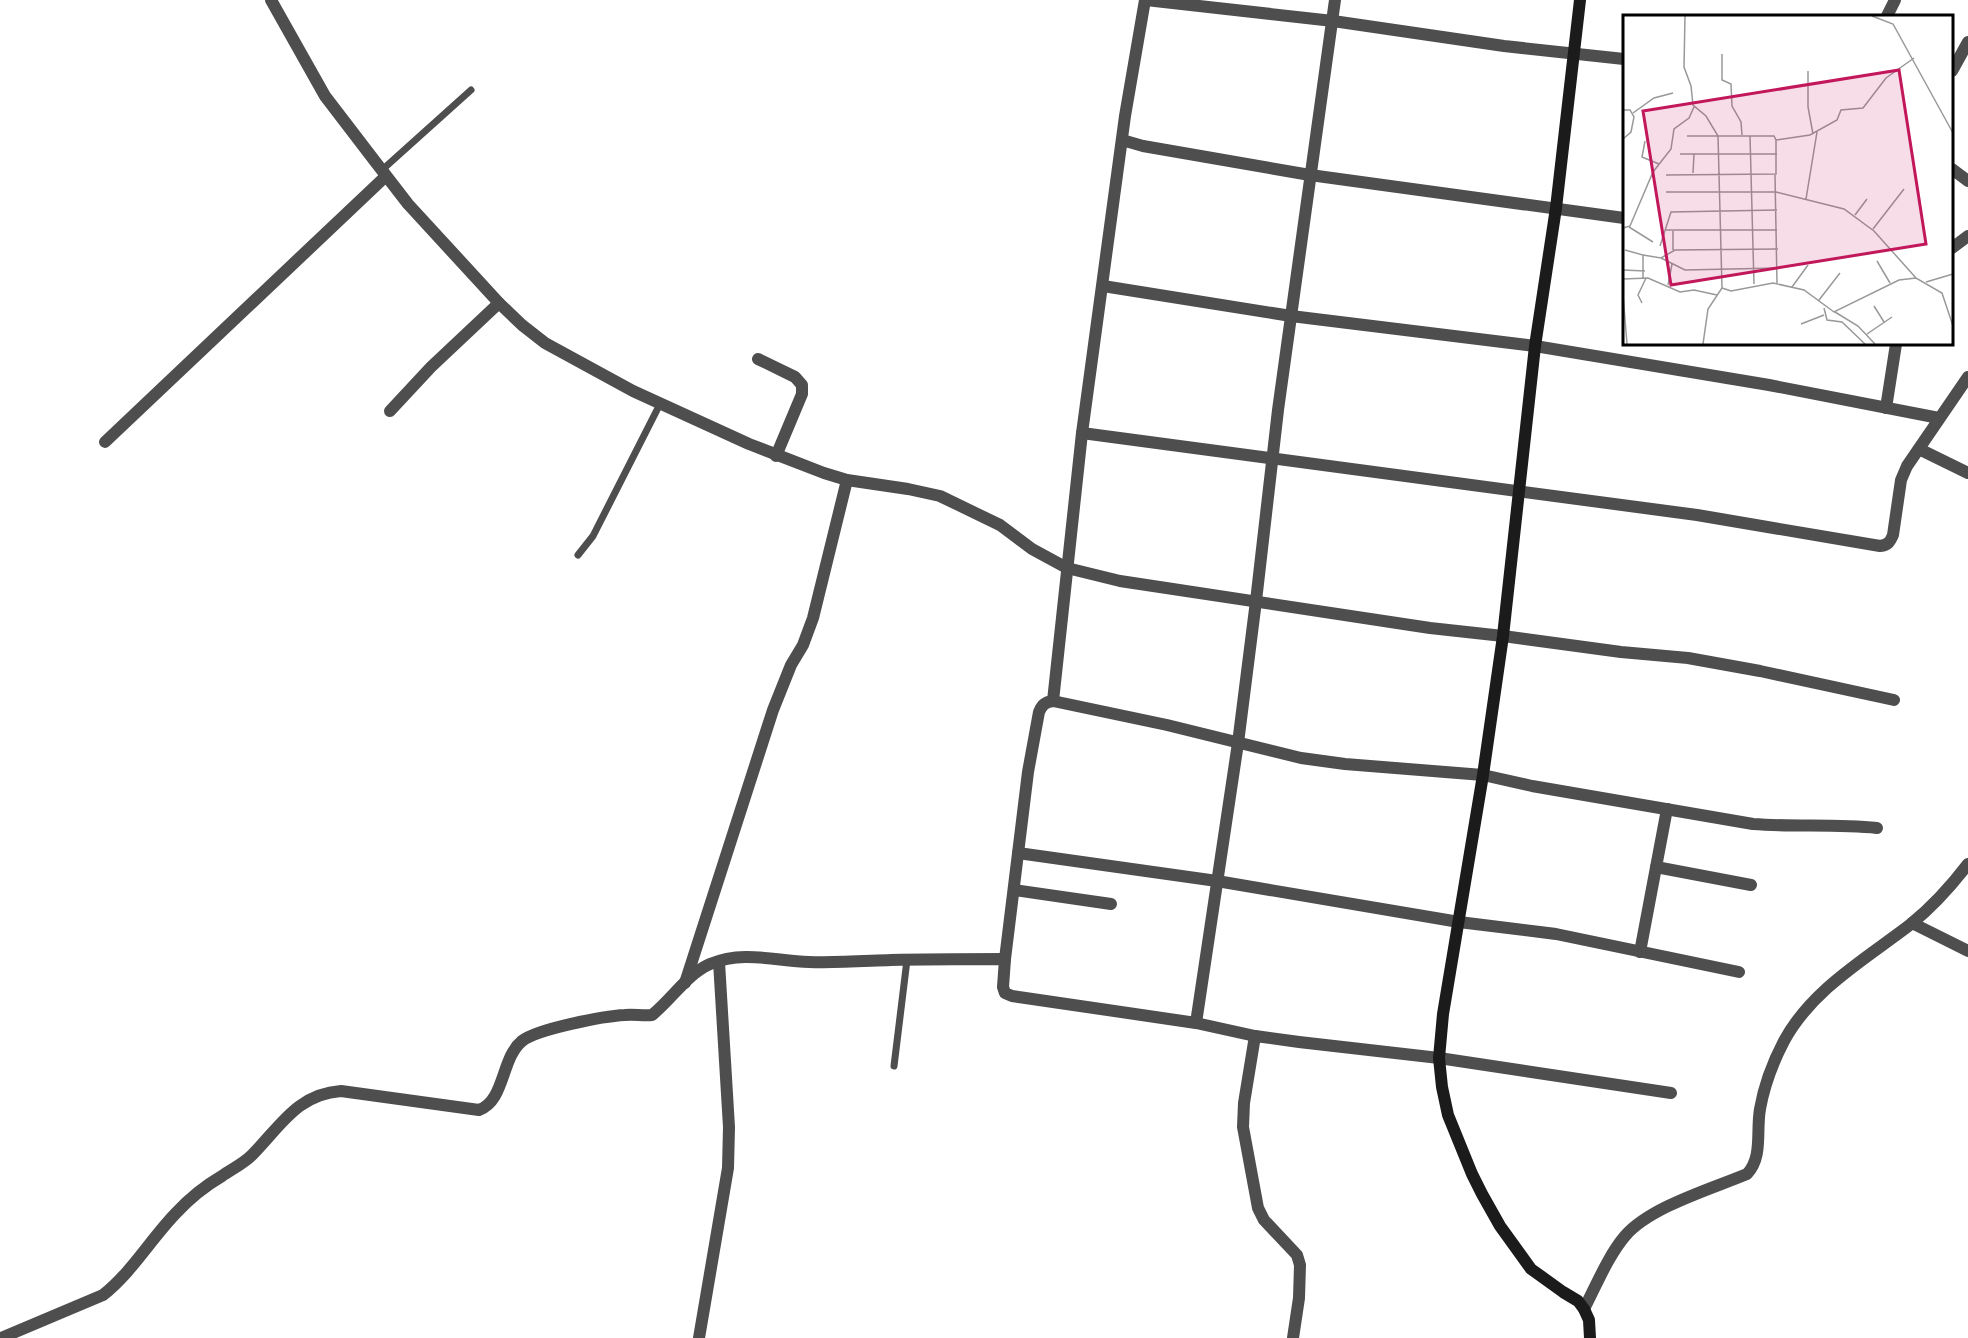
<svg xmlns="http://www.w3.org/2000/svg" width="1968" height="1338" viewBox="0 0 1968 1338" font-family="'Noto Sans',sans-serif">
<rect width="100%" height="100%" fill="#fff"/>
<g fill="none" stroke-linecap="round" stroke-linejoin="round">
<g stroke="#4e4e4e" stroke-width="7">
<polyline points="382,170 471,90"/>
<polyline points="578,555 593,536 660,404"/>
<polyline points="894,1066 907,960"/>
</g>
<g stroke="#4e4e4e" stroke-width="12">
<polyline points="271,0 325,96 374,160 408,204 499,303 522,325 545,343 633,391 749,444 824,473 847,480 908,489 940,496 1000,525 1032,549 1067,568 1120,581 1430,628 1503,636 1621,652 1688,658 1760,671 1894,700"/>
<polyline points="1146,0 1333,21 1504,46 1624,59"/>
<polyline points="1887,16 1895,0"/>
<polyline points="1952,71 1968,42"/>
<polyline points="1122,140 1143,146 1310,175 1624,218"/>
<polyline points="1952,169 1968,181"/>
<polyline points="1952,248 1968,236"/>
<polyline points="1103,286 1291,316 1535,346 1769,385 1939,418"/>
<polyline points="758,359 795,377 802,385 802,394 776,456"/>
<polyline points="1886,408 1896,344"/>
<polyline points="390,411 431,367 499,303"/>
<path d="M 1082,433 L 1697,515 L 1880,546 C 1888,545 1890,542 1893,535 L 1901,480 L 1907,466 L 1968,377"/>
<polyline points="105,442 386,176"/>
<polyline points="1919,449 1968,473"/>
<polyline points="1053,701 1082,433 1125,116 1145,0"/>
<polyline points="1018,853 1217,881 1459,922 1556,934 1739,972"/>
<polyline points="1656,867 1751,885"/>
<polyline points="1014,890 1111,904"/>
<polyline points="1912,923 1968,951"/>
<polyline points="1640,952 1667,809"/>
<path d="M 1005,959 L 1028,772 L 1039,712 C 1042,705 1045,702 1053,701 L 1167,725 L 1301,758 L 1345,764 L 1483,775 L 1532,786 L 1753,824 C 1794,827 1836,824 1877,828"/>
<polyline points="685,983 773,710 791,665 803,645 813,618 847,480"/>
<polyline points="1196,1023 1238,743 1256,601 1278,410 1335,0"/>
<polyline points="1255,1036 1244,1103 1243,1127 1258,1208 1264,1220 1297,1255 1300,1265 1299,1298 1293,1338"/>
<path d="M 1584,1309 C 1596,1286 1608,1256 1625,1236 C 1650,1207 1711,1189 1747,1174 C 1763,1157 1756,1132 1760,1109 C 1764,1086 1773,1062 1784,1041 C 1812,989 1867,958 1911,924 C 1932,907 1952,885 1968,864"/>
<path d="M 1,1338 L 103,1295 C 132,1272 150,1240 176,1213 C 189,1199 205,1186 222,1176 C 232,1169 243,1164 252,1155 C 280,1127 297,1094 341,1091 L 479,1110 C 505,1101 501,1058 522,1041 C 537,1029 604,1016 625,1015 C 634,1014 643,1016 652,1015 C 672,999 687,974 710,964 C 744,950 775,961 809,962 C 837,963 864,961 891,960 C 929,959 967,959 1005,959 L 1003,987 L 1005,993 L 1012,996 L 1196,1023 L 1255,1036 L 1299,1042 L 1439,1058 L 1671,1093"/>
<polyline points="699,1338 728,1168 729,1127 719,962"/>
</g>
<polyline stroke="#1b1b1b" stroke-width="12" points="1580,0 1556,208 1535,346 1503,636 1483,775 1443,1014 1439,1058 1442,1087 1448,1115 1472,1174 1482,1194 1500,1226 1531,1269 1563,1292 1578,1301 1584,1309 1589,1320 1590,1338"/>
</g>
<g transform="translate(1623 15)">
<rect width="330" height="330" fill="#fff"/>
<path fill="none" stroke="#999" stroke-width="1.5" d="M 62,1 L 61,52 L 68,71 L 70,90 L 83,101 L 95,121 L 99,273 L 85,294 L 80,329M 249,1 L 270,9 L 330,118M 99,39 L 99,65 L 108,69 L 109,91 L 118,107 L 119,120M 185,56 L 185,92 L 190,119M 0,95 L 7,95 L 11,102 L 8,117 L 0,124M 10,98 L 31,83 L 50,78M 64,121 L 151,121 L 153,125 L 187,120 L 214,105 L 218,95 L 240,93 L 263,63 L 291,43M 127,121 L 131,269M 22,126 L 19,142 L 36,149M 57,139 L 154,139M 70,158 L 71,139M 43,160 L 153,159 L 153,125M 152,160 L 154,269M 43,177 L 153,177 L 221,194 L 251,216 L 293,263M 183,184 L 194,117M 232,200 L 244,184M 6,212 L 30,227M 0,213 L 7,211 L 30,157 L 48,134 L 51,114 L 66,103 L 71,92M 250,214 L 281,174M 43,215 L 154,215M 37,231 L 48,197 L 154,195M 2,235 L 20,240 L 20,263M 50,235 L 50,216M 20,240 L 38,243 L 52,235 L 155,234M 38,243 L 62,255 L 155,253M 254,246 L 267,268M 0,255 L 22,256M 0,264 L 25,263 L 57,277 L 71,275 L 94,280M 303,267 L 330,259M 45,270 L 49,249M 169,272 L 185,250M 99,273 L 108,276 L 150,268 L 181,275 L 211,297 L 276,265 L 293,263 L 319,278 L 330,311M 0,280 L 4,329M 196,285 L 217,258M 19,288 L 15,280 L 23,263M 251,291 L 261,307M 201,293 L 204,305 L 219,307 L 242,329M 212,297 L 235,311 L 252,329M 178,309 L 201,300M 244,319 L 269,302"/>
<path fill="#c2185b" fill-opacity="0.15" stroke="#c2185b" stroke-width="3" d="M 276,55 L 303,229 L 48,270 L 20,96 Z"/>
<rect width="330" height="330" fill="none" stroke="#000" stroke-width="3"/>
</g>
</svg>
